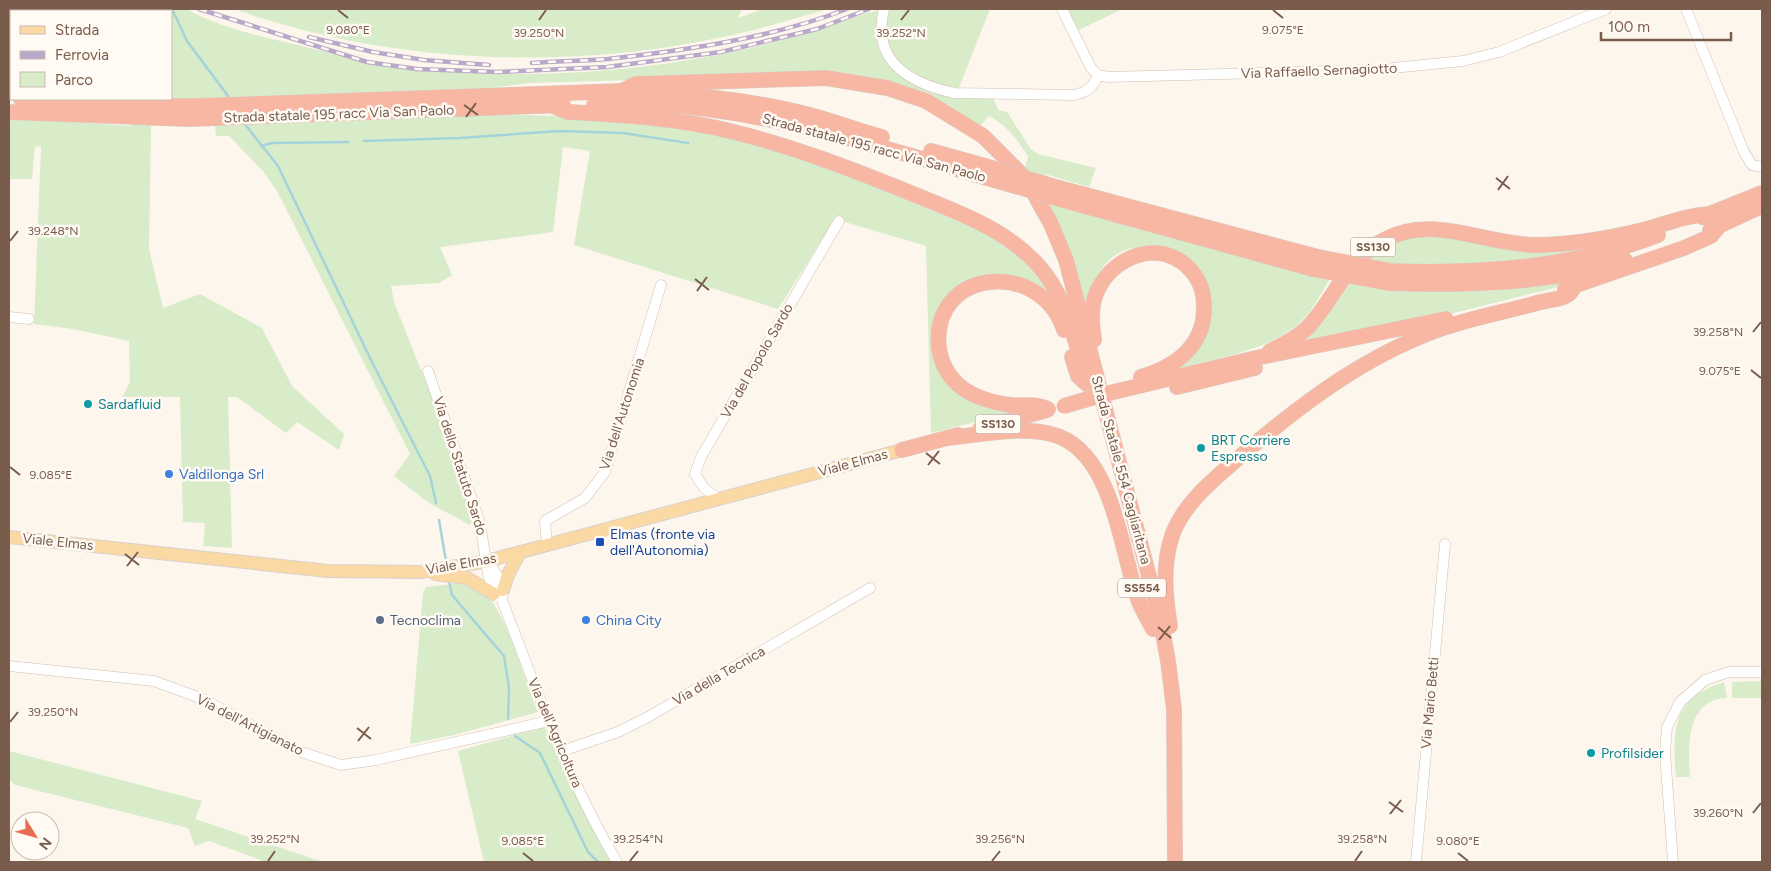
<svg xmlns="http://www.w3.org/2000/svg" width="1771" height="871" viewBox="0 0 1771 871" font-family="Figtree,sans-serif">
<rect width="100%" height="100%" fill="#fdf6ec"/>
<g fill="#d8ecc9">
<path d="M 26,9 L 187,9 C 219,28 261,36 298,45 C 445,85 603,81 751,48 C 794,38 835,22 878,10 C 876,22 875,37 879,49 C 887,68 916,89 936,93 C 954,97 975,96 993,97 L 998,110 L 1007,112 L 1030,148 L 1038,154 L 1096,168 L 1089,187 L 1045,174 L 1068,205 L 1331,277 C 1323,290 1316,304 1306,316 C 1275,351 1221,356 1178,369 L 1176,367 C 1201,335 1219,327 1206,284 C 1196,277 1159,249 1151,248 C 1110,242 1092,276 1086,310 L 1025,169 L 1028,156 C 1018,141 1006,124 989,116 L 980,126 L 948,105 L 930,98 L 808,75 L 529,83 L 473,90 L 488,114 L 592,117 L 700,129 L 807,158 L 981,231 C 1008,247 1030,264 1047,291 C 1010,265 986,273 952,297 L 941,372 L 1008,411 L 1007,414 L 931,433 L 926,246 L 835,219 L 778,309 L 574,245 L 590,151 L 563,147 L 553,232 L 440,247 L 452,275 L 439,283 L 391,286 L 394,302 L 444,428 L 445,438 L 474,520 L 470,525 L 429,503 L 394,476 L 410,454 L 277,191 L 262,170 L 229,136 L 216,136 L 215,126 L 151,126 L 149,249 L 163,308 L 200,294 L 262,328 L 292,386 L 344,434 L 339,450 L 297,422 L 286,433 L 237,397 L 228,397 L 232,548 L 203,546 L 205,523 L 183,522 L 180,397 L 122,397 L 130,382 L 129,341 L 73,329 L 34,324 L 41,147 L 35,146 L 32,179 L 9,179 L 9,118 L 131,126 L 137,99 L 171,99 L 171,11 L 34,11 Z"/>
<path d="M 234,9 L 742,9 L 738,18 L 763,9 L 828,9 C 792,19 755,31 718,38 C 561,71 386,63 234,9 Z"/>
<polygon points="889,9 990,9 958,90 927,83 897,62 888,44 886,21"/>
<polygon points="1068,9 1122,9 1077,31"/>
<polygon points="1418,235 1594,247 1421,291 1491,291 1566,282 1558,287 1458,312 1299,346 1371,250"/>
<path d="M 462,583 C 471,586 482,589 489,597 C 511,626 523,678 538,712 L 454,735 L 410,744 L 423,593 L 426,587 Z"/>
<polygon points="1762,681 1762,698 1732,698 1732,682"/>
<path d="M 1724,682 L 1727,698 C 1685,699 1688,749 1690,777 L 1676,777 C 1672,731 1672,698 1724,682 Z"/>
<polygon points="544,727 614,862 484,862 458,751"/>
<polygon points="9,751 202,801 195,819 323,862 266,862 209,841 195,846 188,828 15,785 9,779"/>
</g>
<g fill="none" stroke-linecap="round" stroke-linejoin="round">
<g stroke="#a5d3da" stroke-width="2.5">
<polyline points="172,9 187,41 231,100"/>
<polyline points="244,123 278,166 370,358 430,476 436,503"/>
<polyline points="364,141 460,138 559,131 623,133 688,143"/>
<polyline points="261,146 272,143 348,142"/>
<polyline points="439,520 446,561"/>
<polyline points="449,581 452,595 504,656 509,688 508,719"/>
<polyline points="515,736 540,753 588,852 598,862"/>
</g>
<defs>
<g id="minor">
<path d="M 884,9 C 871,61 909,83 954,93 L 1074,95 C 1087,92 1093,88 1098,75"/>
<polyline points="1062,9 1091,68 1098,75 1108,77 1372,70 1463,61 1499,52 1606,9"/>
<polyline points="1686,9 1744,152 1752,165 1762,167"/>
<polyline points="9,317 29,319"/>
<polyline points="428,371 480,523 488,574 494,594 497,596"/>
<polyline points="717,498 704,488 695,474 701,457 839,221"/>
<polyline points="547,545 545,521 585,498 605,472 661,285"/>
<path d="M 487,561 C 497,573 504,585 502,600 C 536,689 568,780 617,862"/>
<polyline points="9,666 154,681 203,699 298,751 341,765 376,760 549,721"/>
<polyline points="562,751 618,732 648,717 870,588"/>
<polyline points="1416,862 1445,544"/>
<polyline points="1673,862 1665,753 1667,727 1680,702 1705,680 1729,672 1762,672"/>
</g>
<g id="major">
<polyline points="9,537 328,571 421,572 487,561 902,450"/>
<polyline points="435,574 467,578 494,594"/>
<polyline points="503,590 508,575 520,552"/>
</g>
<g id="highway">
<polyline points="622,91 636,84 826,78 887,88 926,101 983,136 1026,179 1051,224 1066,260 1160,618 1168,661 1174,709 1175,862"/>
<path d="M 21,99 L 136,106 L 198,106 L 622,91 C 686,94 750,99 813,116 C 836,122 859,131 882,137"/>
<path d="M 594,105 C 615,104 637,103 658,104 C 775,112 887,149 998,181"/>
<path d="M 553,106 L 568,112 C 623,115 680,118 734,132 C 795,147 854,170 913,194 C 957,212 1004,228 1037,264 C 1064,293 1072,330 1083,367"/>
<polyline points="9,112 189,119 563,105"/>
<polyline points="931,151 985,166"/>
<polyline points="1052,186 1318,257"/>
<polyline points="1063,200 1313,269"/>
<polyline points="1702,217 1762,193"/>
<polyline points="1710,230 1762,206"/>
<path d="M 1391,271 C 1481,274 1573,268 1658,235"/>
<path d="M 1389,283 C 1467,286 1549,284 1625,260"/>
<polyline points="1565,289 1684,248 1711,236 1719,226"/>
<path d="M 1094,340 C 1092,325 1090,309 1096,294 C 1108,263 1146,242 1177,259 C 1190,266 1201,281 1203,295 C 1210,340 1181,365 1141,377"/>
<path d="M 1270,351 C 1283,345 1296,338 1306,329 C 1334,301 1345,261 1382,241 C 1431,213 1483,244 1534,245 C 1572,245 1611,238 1647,229 C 1668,223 1687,215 1710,214"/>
<polyline points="1072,357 1078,376 1088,385"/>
<polyline points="1177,387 1255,368"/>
<polyline points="1105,394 1256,358 1446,319"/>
<path d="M 1048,409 C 1034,403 1025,406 1011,405 C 994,403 974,397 961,387 C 949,378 941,363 939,348 C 930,268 1041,258 1064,330"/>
<polyline points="980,429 1047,410"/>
<path d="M 948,438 C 978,435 1021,426 1051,434 C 1114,449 1120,552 1139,602 C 1143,611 1148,620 1153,629"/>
<polyline points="902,450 958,435"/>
<path d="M 1170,626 C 1165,595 1162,563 1173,533 C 1186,500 1217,477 1243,454 C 1304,402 1366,355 1443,328 C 1475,317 1509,311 1541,302 C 1550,300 1564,299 1570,293 C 1572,291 1573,289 1574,287"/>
</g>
</defs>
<use href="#minor" stroke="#d1beb0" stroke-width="11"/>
<use href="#major" stroke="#dad1cd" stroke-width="14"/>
<use href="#highway" stroke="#dad1cd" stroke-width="16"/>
<use href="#minor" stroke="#fff" stroke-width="10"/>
<use href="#major" stroke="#fbd9a5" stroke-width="12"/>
<use href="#highway" stroke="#f7b7a3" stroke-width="15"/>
<defs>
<g id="rail">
<polyline points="199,9 367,62 417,69 497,72 607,67 721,52 817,29 869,9"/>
<polyline points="309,37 373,52 424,60 489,65"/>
<path d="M 532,63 C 557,61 583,61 608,59 C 688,50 772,38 847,9"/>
</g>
</defs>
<use href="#rail" stroke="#b9a8c9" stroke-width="4.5"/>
<use href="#rail" stroke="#fffaf3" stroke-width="2.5" stroke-dasharray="8" stroke-linecap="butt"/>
<defs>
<g id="highway-bridge">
<polyline points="985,166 1052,186"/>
<polyline points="998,181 1063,200"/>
<polyline points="1318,257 1391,271"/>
<polyline points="1313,269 1389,283"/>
<polyline points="1064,406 1105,394"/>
</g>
</defs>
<use href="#highway-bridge" stroke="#dad1cd" stroke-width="16" stroke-linecap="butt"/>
<use href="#highway-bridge" stroke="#f7b7a3" stroke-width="15"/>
</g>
<path fill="none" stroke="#7a5c4d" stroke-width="2" d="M 338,10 L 348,18M 1273,10 L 1283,18M 539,20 L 546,10M 901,20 L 909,10M 464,105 L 478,115M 466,117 L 476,103M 1496,178 L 1510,189M 1498,190 L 1508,176M 10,241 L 18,231M 695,279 L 709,290M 697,291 L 707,277M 1753,332 L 1761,322M 1751,370 L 1761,378M 926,453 L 940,464M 928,465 L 939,451M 10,467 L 20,475M 125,554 L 139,565M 127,566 L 138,552M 1158,627 L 1171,638M 1159,640 L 1170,626M 10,722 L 18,712M 357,728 L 371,739M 358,741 L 369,727M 1389,802 L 1403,812M 1753,813 L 1761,803M 1390,814 L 1401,800M 523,853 L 533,861M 1458,853 L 1468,861M 268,861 L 275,851M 630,861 L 638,851M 992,861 L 1000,851M 1355,861 L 1362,851"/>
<g fill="#0f9aa8" stroke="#fffaf3" stroke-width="2">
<circle cx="88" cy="404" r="5"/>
<circle cx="1201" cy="448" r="5"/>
<circle cx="1591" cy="753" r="5"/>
</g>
<g fill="#3f7fe0" stroke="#fffaf3" stroke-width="2">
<circle cx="169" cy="474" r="5"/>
<circle cx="586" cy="620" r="5"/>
</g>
<rect fill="#1a4fb4" stroke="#fffaf3" stroke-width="2" x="595" y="537" width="10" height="10" rx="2.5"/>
<circle fill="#5c6f8a" stroke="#fffaf3" stroke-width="2" cx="380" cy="620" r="5"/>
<g text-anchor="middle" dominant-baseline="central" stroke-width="5" stroke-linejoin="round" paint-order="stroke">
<g fill="#fffaf3" stroke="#a28b7f" stroke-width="1">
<rect x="1350.5" y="237.5" width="45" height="19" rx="4"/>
<rect x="975.5" y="414.5" width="45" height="19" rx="4"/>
<rect x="1118" y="578.5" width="48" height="19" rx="4"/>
</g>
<g font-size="12" font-weight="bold" fill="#7a5c4d">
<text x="1373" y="247">SS130</text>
<text x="998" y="424">SS130</text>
<text x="1142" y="588">SS554</text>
</g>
<g font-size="14" fill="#7a5c4d" stroke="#fffaf3">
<text transform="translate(1319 71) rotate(-2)">Via Raffaello Sernagiotto</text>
<text transform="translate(339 114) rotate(-2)">Strada statale 195 racc Via San Paolo</text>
<text transform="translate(874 148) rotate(15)">Strada statale 195 racc Via San Paolo</text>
<text transform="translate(757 361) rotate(-60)">Via del Popolo Sardo</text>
<text transform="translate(622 414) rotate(-72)">Via dell'Autonomia</text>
<text transform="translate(853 463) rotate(-15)">Viale Elmas</text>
<text transform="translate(460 466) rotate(72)">Via dello Statuto Sardo</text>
<text transform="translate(1121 470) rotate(75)">Strada Statale 554 Cagliaritana</text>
<text transform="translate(58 542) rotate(6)">Viale Elmas</text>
<text transform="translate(461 564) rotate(-10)">Viale Elmas</text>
<text transform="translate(719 676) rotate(-30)">Via della Tecnica</text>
<text transform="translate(1430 703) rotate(-85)">Via Mario Betti</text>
<text transform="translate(250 725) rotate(27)">Via dell'Artigianato</text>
<text transform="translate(555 733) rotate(67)">Via dell'Agricoltura</text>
</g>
<g font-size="14" fill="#0d838f" stroke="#fffaf3" text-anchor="start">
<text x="98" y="404">Sardafluid</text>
<text x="1211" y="440">BRT Corriere<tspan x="1211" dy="16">Espresso</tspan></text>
<text x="1601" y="753">Profilsider</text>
</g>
<g font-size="14" fill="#366cbe" stroke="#fffaf3" text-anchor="start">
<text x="179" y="474">Valdilonga Srl</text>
<text x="596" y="620">China City</text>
</g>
<g font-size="14" fill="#164399" stroke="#fffaf3" text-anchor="start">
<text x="610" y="534">Elmas (fronte via<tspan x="610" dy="16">dell'Autonomia)</tspan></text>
</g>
<g font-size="14" fill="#4e5e75" stroke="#fffaf3" text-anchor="start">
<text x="390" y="620">Tecnoclima</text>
</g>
</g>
<g font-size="12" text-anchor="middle" fill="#7a5c4d" stroke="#fffaf3" stroke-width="5" stroke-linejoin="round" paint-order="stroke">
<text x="348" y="34">9.080°E</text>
<text x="1283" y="34">9.075°E</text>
<text x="539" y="37">39.250°N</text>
<text x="901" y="37">39.252°N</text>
<text x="53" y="235">39.248°N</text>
<text x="1718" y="336">39.258°N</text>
<text x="1720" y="375">9.075°E</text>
<text x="51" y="479">9.085°E</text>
<text x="53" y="716">39.250°N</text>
<text x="1718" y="817">39.260°N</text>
<text x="275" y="843">39.252°N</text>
<text x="638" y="843">39.254°N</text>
<text x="1000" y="843">39.256°N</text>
<text x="1362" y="843">39.258°N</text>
<text x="523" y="845">9.085°E</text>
<text x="1458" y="845">9.080°E</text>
</g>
<rect width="1771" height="871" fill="none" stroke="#7a5c4d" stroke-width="20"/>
<rect x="10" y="10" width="162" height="90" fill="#fffaf3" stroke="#cabbb1"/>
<rect x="20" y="26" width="25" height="8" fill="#fbd9a5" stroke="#cabbb1"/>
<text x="55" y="35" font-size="15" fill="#7a5c4d">Strada</text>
<rect x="20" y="51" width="25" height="8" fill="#b9a8c9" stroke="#cabbb1"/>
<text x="55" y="60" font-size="15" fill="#7a5c4d">Ferrovia</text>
<rect x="20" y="72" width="25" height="15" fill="#d8ecc9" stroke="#cabbb1"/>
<text x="55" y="85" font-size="15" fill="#7a5c4d">Parco</text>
<g transform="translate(35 836) rotate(127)"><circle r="24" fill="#fffaf3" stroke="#cabbb1"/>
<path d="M0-4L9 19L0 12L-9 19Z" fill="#e76f51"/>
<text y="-8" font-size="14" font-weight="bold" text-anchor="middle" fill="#7a5c4d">N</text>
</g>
<path d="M1601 32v8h130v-8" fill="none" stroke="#7a5c4d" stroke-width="2.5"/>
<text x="1608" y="32" font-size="15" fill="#7a5c4d" stroke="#fffaf3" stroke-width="4" paint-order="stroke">100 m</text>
</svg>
